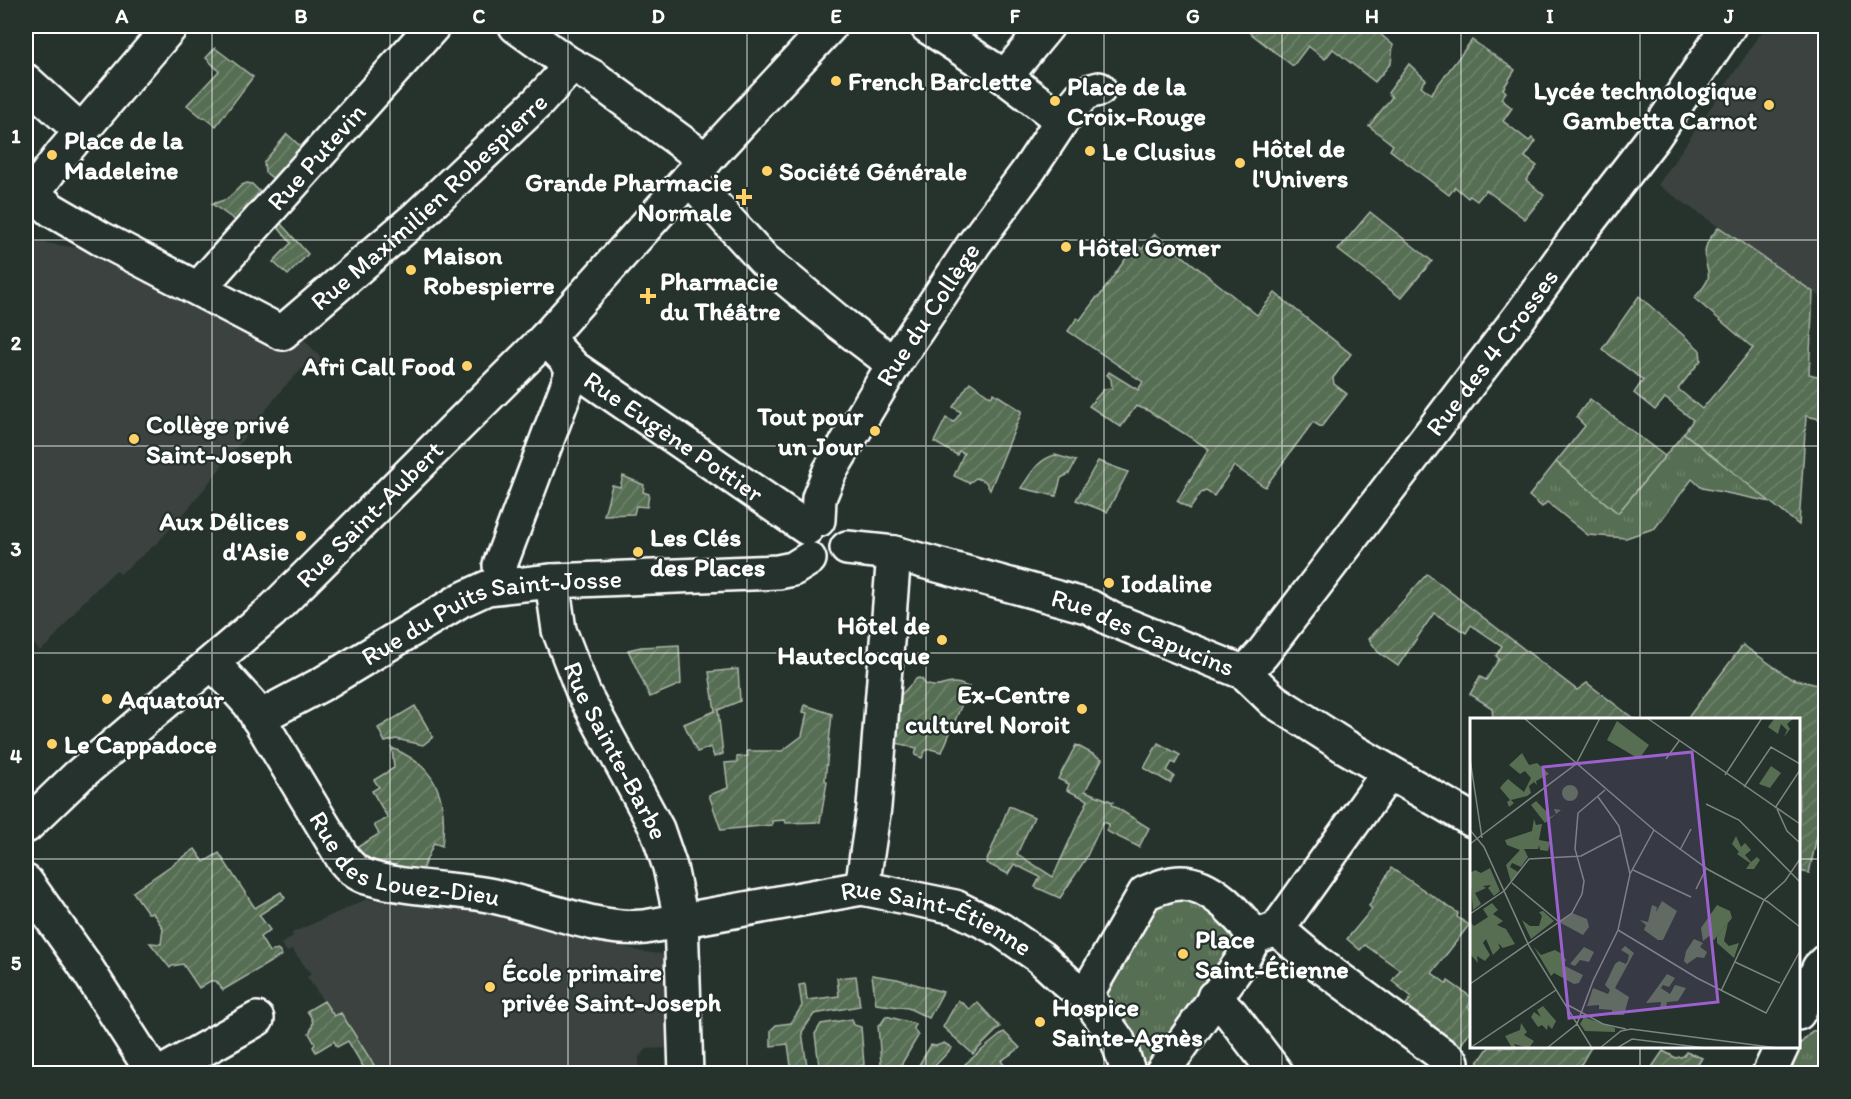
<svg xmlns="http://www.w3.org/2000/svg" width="1851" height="1099" viewBox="0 0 1851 1099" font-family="Itim,sans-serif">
<defs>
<pattern id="grass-tufts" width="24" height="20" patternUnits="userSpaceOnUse" patternTransform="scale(1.5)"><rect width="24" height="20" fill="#576e52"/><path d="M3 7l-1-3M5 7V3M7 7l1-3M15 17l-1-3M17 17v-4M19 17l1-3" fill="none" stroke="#70846c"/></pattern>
<pattern id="garden-furrows" width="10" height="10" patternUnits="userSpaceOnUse" patternTransform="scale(1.5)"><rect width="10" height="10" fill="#576e52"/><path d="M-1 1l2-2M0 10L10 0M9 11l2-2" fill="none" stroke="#70846c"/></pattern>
</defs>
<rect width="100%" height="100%" fill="#26332d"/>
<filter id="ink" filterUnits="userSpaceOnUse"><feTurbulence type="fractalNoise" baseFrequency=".0167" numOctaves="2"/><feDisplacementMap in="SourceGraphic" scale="12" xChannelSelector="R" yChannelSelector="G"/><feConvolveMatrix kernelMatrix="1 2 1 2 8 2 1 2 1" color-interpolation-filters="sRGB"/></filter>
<g filter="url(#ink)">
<g fill="#3b4240">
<polygon points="1766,26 1825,26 1825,300 1658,185"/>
<polygon points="26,240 92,250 298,333 325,362 313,370 310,367 307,370 303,368 284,387 189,508 157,543 120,574 116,570 84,601 50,643 40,651 26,635"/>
<polygon points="367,899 414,905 415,900 518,916 518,921 555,927 643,952 662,954 667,959 670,1048 647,1049 639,1057 639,1073 379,1073 341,1013 334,1017 307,977 311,974 292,949 287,952 281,944 293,936 292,933"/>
</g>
<g fill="url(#grass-tufts)" stroke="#abb6a8" stroke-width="1.5">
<polygon points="1684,433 1771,502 1702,488 1692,479 1655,528 1626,538 1588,535 1547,502 1542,507 1529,496 1556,462 1618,513"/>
<polygon points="1182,883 1255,936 1161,1073 1129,1073 1086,995 1145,893"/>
<polygon points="1822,1030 1825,1032 1825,1063 1807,1073 1783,1073 1802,1042 1812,1031"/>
</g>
<g fill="url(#garden-furrows)" stroke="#abb6a8" stroke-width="1.5">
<polygon points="1241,26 1371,26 1393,45 1391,63 1375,82 1333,49 1325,59 1308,46 1293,66"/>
<polygon points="1472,40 1515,70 1503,89 1506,92 1501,99 1512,108 1503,121 1529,141 1532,138 1536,141 1525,157 1537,166 1526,180 1544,195 1525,219 1486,190 1477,201 1470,196 1468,198 1455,187 1449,195 1390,150 1393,145 1369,126 1392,97 1388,93 1409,64 1426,80 1421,86 1431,94"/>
<polygon points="215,48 253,77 216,126 204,117 203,118 187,105 219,71 206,58"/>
<polygon points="287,134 309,154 280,184 265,172 264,162"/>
<polygon points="247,183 252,184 267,199 242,225 212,204 227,199 242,185"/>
<polygon points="1370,212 1432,261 1401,298 1338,250"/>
<polygon points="274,216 308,254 288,275 273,262 291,243 271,219"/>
<path d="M 1719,227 L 1813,292 L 1809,374 L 1825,378 L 1825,420 L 1806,416 L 1799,525 L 1684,433 L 1693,420 L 1665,398 L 1655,410 L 1634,393 L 1643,380 L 1602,349 L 1639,296 L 1700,350 L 1701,360 L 1678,389 L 1702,409 L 1753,348 L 1694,298 C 1722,269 1700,274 1706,247 C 1708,239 1714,233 1719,227 Z"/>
<polygon points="1155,234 1257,315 1275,293 1351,354 1333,378 1334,384 1347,394 1321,427 1313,422 1265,487 1234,466 1214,496 1206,491 1201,493 1190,509 1177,501 1209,449 1147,410 1136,406 1121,427 1089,406 1104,389 1112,388 1111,379 1107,375 1109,372 1138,390 1143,382 1068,331 1077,318 1080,320 1097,297 1099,297 1136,244 1142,249"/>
<polygon points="970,382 991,397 994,393 1022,411 990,490 985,481 976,478 969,483 954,476 964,453 959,451 957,455 934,442 946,418 954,422 961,412 953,407"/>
<polygon points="1590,399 1665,456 1618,513 1556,462 1585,426 1576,417"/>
<path d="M 1055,455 L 1076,461 L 1069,474 L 1061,478 L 1056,496 L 1021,488 C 1031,474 1037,460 1055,455 Z"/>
<polygon points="1098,461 1128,472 1107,512 1076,500"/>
<polygon points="623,476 644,485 643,492 649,494 647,507 636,506 634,514 604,515 612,485 620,487"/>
<polygon points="1427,574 1577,690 1587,683 1634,719 1493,719 1492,708 1470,694 1480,677 1486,680 1499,659 1496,656 1502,646 1471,625 1466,633 1434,613 1398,666 1378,652 1369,639"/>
<polygon points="679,645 681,684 650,697 628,650 641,647"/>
<polygon points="1743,645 1790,678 1825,687 1826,778 1822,794 1825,796 1825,799 1809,873 1799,871 1798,720 1687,719"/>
<polygon points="738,669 740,701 718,710 723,754 714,757 711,747 697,752 684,724 715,711 709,672"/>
<path d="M 919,678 L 922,679 L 925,684 C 942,690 942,682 955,683 C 959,683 965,686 969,687 L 942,752 L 930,749 L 925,751 L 922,758 L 915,755 L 917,748 L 888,741 L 891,694 L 902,694 L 916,679 Z"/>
<polygon points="805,705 832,714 825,780 827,782 820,822 786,823 785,820 772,821 772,825 721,830 709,795 728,788 725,763 737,762 737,757 748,756 747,751 782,751 802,736 807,713 803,712"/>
<polygon points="415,706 433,737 423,745 396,739 385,742 378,728"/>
<polygon points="1158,743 1180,755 1175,764 1172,762 1167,771 1174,776 1170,783 1144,768"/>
<polygon points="1076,745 1102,759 1085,791 1113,802 1112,805 1149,828 1139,847 1106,831 1109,824 1103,822 1085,860 1060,898 1035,887 1040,877 1014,864 1008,874 986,863 1009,806 1034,817 1017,854 1053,877 1088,800 1067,790 1069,784 1058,779"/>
<path d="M 392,748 C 438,767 448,799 442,846 L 434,843 L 420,874 L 371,867 L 353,850 L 379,834 L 374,825 L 388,818 L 372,791 L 379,787 L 374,780 L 394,768 Z"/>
<polygon points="195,849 204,862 219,853 255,908 281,892 285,898 259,915 270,930 260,937 269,952 278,950 282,955 223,990 216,981 210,981 199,988 183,964 172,966 170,968 150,943 161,944 163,928 153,913 148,913 133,892"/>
<polygon points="1391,868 1458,913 1457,917 1469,925 1432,973 1447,984 1448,981 1471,997 1471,1001 1468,1007 1471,1010 1471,1029 1456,1053 1398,1014 1412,997 1392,981 1400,970 1365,945 1360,950 1347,939 1372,909 1369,906"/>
<polygon points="872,975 897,979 943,992 929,1018 908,1008 876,1004"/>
<polygon points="856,976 860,1006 814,1014 802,1032 808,1073 792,1073 788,1044 771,1046 771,1030 776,1025 791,1023 802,1006 799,985 805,984 807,1000 839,996 837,978"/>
<polygon points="958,1000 970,1009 977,1002 1000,1027 973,1054 943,1027"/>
<path d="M 324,1001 L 334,1016 L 341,1013 L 379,1073 L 367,1073 L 348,1041 L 337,1047 L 334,1041 L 316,1052 L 313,1047 L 315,1044 L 309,1033 C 315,1024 313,1019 307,1011 Z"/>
<polygon points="886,1016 915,1024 914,1029 918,1036 898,1070 881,1064 878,1025 881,1024"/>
<polygon points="852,1019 854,1025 861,1027 864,1065 853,1067 854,1073 820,1073 815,1034 821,1024"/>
<polygon points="1004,1032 1020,1048 1001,1061 1011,1073 973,1073 965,1064"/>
<polygon points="944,1043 952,1048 928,1073 914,1073 931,1045 936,1046"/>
<polygon points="1489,1047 1591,1047 1576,1073 1459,1074 1465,1064 1475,1067"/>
<polygon points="1663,1051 1676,1058 1684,1056 1686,1052 1702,1058 1693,1073 1648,1073"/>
</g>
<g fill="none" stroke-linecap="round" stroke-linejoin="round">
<defs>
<g id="minor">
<polyline points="516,26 566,62 593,77 706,160"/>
<polyline points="927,26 1005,77 1062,120"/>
<polyline points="1005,77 1047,26"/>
<polyline points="26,81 81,131"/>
<polyline points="689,178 764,260 836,320 894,364"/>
<path id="s1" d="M 26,188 L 52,210 L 100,238 L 282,333 L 417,217 L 538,102 L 560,78 L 566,62"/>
<polyline points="32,194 63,153 171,26"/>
<path id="s2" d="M 199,288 L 433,26"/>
<path id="s3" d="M 546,338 L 574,368 L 807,528"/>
<path id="s4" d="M 818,520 L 819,498 L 830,471 L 894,364 L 974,244 L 1029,170 L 1062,120 L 1084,93 L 1099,89"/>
<path id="s5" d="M 847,548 L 894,553 L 1090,607 L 1111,619 L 1245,673 L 1274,701 L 1346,747 L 1472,820"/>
<path id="s6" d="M 552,581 L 559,630 L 583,692 L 657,829 L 670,867 L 681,919 L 686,1074"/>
<polyline points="502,585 500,565 574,368"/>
<path id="s7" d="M 213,663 L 250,704 L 344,860 C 351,869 358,875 370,878 C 408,889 449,888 488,895 C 536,904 598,932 645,927 L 862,888 L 955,907 L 1001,930 L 1040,957 L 1068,983 L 1086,995 L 1118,1041 L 1129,1074"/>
<path id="s8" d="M 1245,673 L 1263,653 L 1521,315 L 1584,227 L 1653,138 L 1729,26"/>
<path id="s9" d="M 258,718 L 322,684 L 461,600 L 487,588 L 552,581 L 778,572 L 793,569 L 809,559"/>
<path id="s10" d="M 26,826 L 78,776 L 271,612 L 546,338 L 689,178 L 830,26"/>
<polyline points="26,882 84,964 154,1074"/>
<polyline points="862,888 874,807 894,553"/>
<polyline points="1277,929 1316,962 1452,1062"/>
<polyline points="1257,936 1277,929 1380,785 1393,775"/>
<path d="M 1086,995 L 1145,893 C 1157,888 1169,883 1181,883 C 1212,883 1237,914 1255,936 L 1241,962 L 1161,1074"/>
<polyline points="1214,997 1231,1014 1277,1074"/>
<polyline points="1798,1013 1819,968 1826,961"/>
<polyline points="160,1074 257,1019"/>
<polyline points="1769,1074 1782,1046"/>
</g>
</defs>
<use href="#minor" stroke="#fff" stroke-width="38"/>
<use href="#minor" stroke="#26332d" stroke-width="33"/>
</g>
</g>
<path fill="none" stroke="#fff" stroke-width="1.5" stroke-opacity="0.55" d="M 212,26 L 212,1074M 390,26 L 390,1074M 568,26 L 568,1074M 747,26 L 747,1074M 926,26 L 926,1074M 1104,26 L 1104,1074M 1282,26 L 1282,1074M 1461,26 L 1461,1074M 1640,26 L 1640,720M 26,240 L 1826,240M 26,446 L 1826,446M 26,653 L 1826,653M 26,859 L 1472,859M 1798,859 L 1826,859M 1640,1046 L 1640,1074"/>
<g fill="#ffd166" stroke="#26332d" stroke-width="2">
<circle cx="836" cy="81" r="6"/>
<circle cx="1055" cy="101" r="6"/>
<circle cx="1769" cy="105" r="6"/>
<circle cx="1090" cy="151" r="6"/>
<circle cx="52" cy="155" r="6"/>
<circle cx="1240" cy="163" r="6"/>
<circle cx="767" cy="171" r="6"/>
<path d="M741 188h6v6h6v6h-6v6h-6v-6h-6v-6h6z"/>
<circle cx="1066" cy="247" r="6"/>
<circle cx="411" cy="270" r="6"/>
<path d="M645 287h6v6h6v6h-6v6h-6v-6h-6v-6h6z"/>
<circle cx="467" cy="366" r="6"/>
<circle cx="875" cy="431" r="6"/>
<circle cx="134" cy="439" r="6"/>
<circle cx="301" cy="536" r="6"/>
<circle cx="638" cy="552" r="6"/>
<circle cx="1109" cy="583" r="6"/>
<circle cx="942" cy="640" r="6"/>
<circle cx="107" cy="699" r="6"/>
<circle cx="1082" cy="709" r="6"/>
<circle cx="52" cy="744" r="6"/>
<circle cx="1183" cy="954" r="6"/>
<circle cx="490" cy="987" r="6"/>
<circle cx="1040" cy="1022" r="6"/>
</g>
<g text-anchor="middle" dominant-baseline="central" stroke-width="4.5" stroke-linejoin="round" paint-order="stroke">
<g font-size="26" font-weight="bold" fill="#fff" stroke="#26332d" text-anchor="start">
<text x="848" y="81">French Barclette</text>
<text x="1067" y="86">Place de la<tspan x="1067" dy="30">Croix-Rouge</tspan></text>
<text x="1757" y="90" text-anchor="end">Lycée technologique<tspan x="1757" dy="30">Gambetta Carnot</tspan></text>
<text x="64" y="140">Place de la<tspan x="64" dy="30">Madeleine</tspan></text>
<text x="1252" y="148">Hôtel de<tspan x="1252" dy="30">l'Univers</tspan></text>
<text x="1102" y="151">Le Clusius</text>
<text x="779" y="171">Société Générale</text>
<text x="732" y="182" text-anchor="end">Grande Pharmacie<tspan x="732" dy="30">Normale</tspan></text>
<text x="1078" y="247">Hôtel Gomer</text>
<text x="423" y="255">Maison<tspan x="423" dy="30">Robespierre</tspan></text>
<text x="660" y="281">Pharmacie<tspan x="660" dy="30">du Théâtre</tspan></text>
<text x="455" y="366" text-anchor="end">Afri Call Food</text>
<text x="863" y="416" text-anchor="end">Tout pour<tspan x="863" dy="30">un Jour</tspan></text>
<text x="146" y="424">Collège privé<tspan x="146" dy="30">Saint-Joseph</tspan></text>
<text x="289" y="521" text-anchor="end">Aux Délices<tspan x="289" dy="30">d'Asie</tspan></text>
<text x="650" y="537">Les Clés<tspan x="650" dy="30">des Places</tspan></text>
<text x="1121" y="583">Iodaline</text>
<text x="930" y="625" text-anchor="end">Hôtel de<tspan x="930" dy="30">Hauteclocque</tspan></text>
<text x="1070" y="694" text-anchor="end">Ex-Centre<tspan x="1070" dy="30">culturel Noroit</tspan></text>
<text x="119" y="699">Aquatour</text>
<text x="64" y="744">Le Cappadoce</text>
<text x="1195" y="939">Place<tspan x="1195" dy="30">Saint-Étienne</tspan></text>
<text x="502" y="972">École primaire<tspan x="502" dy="30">privée Saint-Joseph</tspan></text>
<text x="1052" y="1007">Hospice<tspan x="1052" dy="30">Sainte-Agnès</tspan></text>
</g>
<g font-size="26" fill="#fff" stroke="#26332d">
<text stroke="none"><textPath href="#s2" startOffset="176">Rue Putevin</textPath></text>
<text stroke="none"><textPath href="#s1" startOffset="492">Rue Maximilien Robespierre</textPath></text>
<text stroke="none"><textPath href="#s4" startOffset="236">Rue du Collège</textPath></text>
<text stroke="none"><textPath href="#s8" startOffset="405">Rue des 4 Crosses</textPath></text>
<text stroke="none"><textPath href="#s3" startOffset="162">Rue Eugène Pottier</textPath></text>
<text stroke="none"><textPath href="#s10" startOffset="464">Rue Saint-Aubert</textPath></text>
<text stroke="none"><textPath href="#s9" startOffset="260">Rue du Puits Saint-Josse</textPath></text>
<text stroke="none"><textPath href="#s5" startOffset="309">Rue des Capucins</textPath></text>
<text stroke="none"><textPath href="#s6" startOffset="183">Rue Sainte-Barbe</textPath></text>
<text stroke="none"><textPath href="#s7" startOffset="292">Rue des Louez-Dieu</textPath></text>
<text stroke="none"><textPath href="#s7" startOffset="850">Rue Saint-Étienne</textPath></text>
</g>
</g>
<g transform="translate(1470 718)">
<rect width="330" height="330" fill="#26332d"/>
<path d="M 301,48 L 311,55 L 300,70 L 289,66 ZM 73,193 L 84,203 L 61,221 L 52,202 L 60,208 L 69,208 L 72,198 L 69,194 ZM 102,195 L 117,201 L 119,209 L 113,217 L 89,204 ZM 258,205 L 254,223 L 259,228 L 269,225 L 264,240 L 247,225 L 247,218 ZM 114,299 L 145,310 L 145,314 L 115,313 L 110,306 Z" fill="#576e52"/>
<path d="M 305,0 L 323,1 L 317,6 L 320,11 L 314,19 L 317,12 L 311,6 L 308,16 L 298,9 ZM 147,3 L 179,27 L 169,41 L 137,22 ZM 52,35 L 59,47 L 67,45 L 79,56 L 66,63 L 67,67 L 64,64 L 59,68 L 61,75 L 57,78 L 41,82 L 44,85 L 39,89 L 37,84 L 40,82 L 30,70 L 33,66 L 38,61 L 54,74 L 61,60 L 55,53 L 50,56 L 39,47 ZM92 75a8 8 0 1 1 16 0a8 8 0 1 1-16 0ZM 66,83 L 79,96 L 77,101 L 86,96 L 84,91 L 91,92 L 75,105 L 61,87 ZM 64,101 L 66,107 L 72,106 L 69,122 L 80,124 L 78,133 L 70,132 L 69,127 L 68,131 L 54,131 L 58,139 L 51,149 L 42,145 L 40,149 L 48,154 L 41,164 L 36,147 L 50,132 L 37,127 L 35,122 L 62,113 ZM 266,118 L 271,129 L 275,125 L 281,132 L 275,137 L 281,144 L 287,139 L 290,142 L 284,151 L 276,151 L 280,145 L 267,136 L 269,134 L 262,126 ZM 20,150 L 30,173 L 24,178 L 18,170 L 21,167 L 13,168 L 16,170 L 5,175 L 11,186 L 3,192 L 0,155 L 5,152 L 11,155 ZM 192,183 L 207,193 L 193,222 L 188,222 L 174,212 L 176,207 L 170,202 L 178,204 L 182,187 L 187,189 L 186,194 ZM 22,185 L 28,192 L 23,196 L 33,203 L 27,207 L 36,211 L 45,226 L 33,230 L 28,225 L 30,230 L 23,237 L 16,221 L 13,225 L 20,237 L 15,243 L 7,238 L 8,245 L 0,236 L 0,204 L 4,208 L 18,199 L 13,191 ZM 247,187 L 260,193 L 262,200 L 244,222 L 239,218 L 233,223 L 231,210 ZM 224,221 L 233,225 L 230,229 L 237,234 L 234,240 L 227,239 L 217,246 L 214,243 L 216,233 ZM 155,228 L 164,235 L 145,270 L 159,279 L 154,297 L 142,297 L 142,292 L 129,291 L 129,287 L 117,288 L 123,270 L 138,276 L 140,272 L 135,267 L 145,246 L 149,243 L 156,246 L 158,242 L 159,237 L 151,232 ZM 64,229 L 71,237 L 85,232 L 92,236 L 96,242 L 93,247 L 113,257 L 109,265 L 104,266 L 84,255 L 81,258 ZM 114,229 L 124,234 L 119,244 L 110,242 L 105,248 L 100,246 ZM 197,256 L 205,260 L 199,269 L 193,267 L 191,270 L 200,276 L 205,267 L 216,270 L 208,283 L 197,284 L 196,291 L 190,291 L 191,284 L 176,285 ZM 73,288 L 86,303 L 82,311 L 78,307 L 77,312 L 72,307 L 68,309 L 61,299 L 64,294 L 71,299 L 67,292 ZM 51,305 L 57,314 L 54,317 L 64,323 L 59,330 L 44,326 L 46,330 L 42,330 L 35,318 L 50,312 Z" fill="#576e52"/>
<path fill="none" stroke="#7d8581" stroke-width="1.5" d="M 54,0 L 184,112 L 239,152 L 298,184 L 330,209M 177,0 L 330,106M 0,41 L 12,120M 196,41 L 209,23M 255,57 L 292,0M 274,69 L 301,29 L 330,46M 128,79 L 149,108 L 160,156M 236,86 L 269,102 L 330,164M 305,90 L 330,52M 307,91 L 317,113 L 330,125M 0,112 L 14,129 L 59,228 L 122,330M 0,126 L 106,46 L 130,0M 210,132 L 221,111M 163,152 L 221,179M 42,165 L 89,204M 226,171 L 236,151M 0,196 L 34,173 L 59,141 L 111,138 L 151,117M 148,212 L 227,260 L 296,295 L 330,233M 265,244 L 310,265M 0,266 L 102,195 L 112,176 L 114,163 L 105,131 L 108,95 L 135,72M 251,273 L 294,182 L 315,163 L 330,141M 96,286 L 133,306 L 156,311M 0,330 L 86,272M 77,330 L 107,306 L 123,263 L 148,212 L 160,156 L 184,112M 130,330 L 151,313 L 161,311 L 308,330M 147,330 L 162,321 L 236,330"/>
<path fill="#9c61cf" fill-opacity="0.15" stroke="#9c61cf" stroke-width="3" d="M 222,34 L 248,284 L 99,300 L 73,49 Z"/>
<rect width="330" height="330" fill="none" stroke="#fff" stroke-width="3"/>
</g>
<rect width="1851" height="1099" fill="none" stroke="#26332d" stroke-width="66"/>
<rect x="33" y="33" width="1785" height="1033" fill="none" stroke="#fff" stroke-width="2"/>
<g font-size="20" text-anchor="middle" font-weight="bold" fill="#fff">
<text x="122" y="23">A</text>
<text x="301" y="23">B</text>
<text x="479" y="23">C</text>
<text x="658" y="23">D</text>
<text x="836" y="23">E</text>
<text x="1015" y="23">F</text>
<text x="1193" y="23">G</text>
<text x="1372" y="23">H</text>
<text x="1550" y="23">I</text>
<text x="1729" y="23">J</text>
<text x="16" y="143">1</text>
<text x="16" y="350">2</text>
<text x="16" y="556">3</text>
<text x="16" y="763">4</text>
<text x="16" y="970">5</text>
</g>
</svg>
